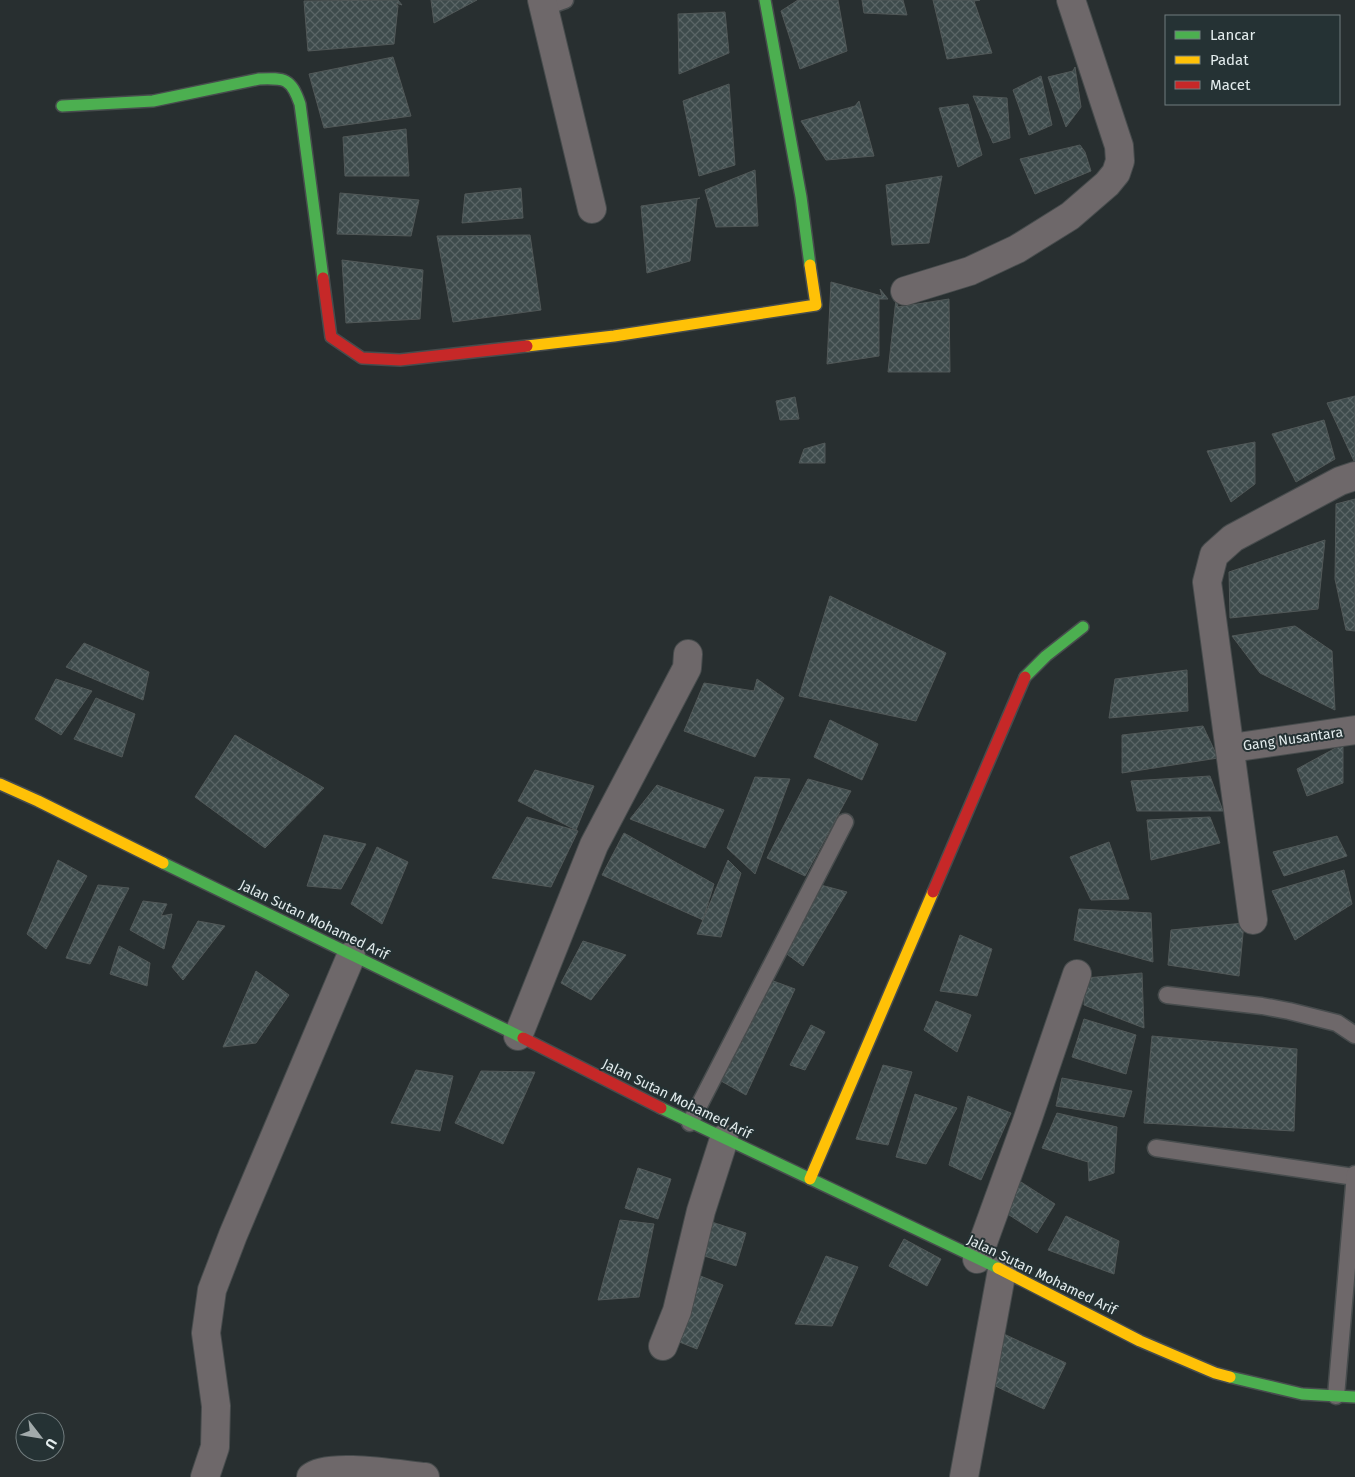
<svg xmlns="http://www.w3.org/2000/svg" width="1355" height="1477" viewBox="0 0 1355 1477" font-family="'Fira Sans',sans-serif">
<defs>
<pattern id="building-cross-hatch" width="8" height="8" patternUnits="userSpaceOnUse" patternTransform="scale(1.25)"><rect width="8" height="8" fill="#3e4b4c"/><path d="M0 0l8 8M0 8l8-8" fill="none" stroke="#5a6566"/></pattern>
</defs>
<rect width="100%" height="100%" fill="#282f30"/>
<g fill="url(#building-cross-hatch)" stroke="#515858">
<polygon points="398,0 402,5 396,3 398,6 394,44 308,51 304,1"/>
<polygon points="431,0 477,0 434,23"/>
<polygon points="798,0 838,0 847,51 800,69 781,11"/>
<polygon points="862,0 903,0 907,15 864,13"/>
<polygon points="933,0 980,0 974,1 992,53 947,59"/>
<polygon points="725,12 729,53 679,74 678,14"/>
<polygon points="393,57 411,116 324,128 309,74"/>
<polygon points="1075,67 1081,107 1066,127 1048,77 1073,71"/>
<polygon points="1041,76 1052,125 1029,135 1013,90"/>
<polygon points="729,84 735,165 699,176 683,101"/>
<polygon points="973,96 1007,98 1010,138 993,143"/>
<polygon points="859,101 874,156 826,160 801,121 855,106"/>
<polygon points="968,104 982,155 958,167 939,108"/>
<polygon points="406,129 409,176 345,176 343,137"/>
<polygon points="1080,145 1085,152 1091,171 1035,194 1020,159"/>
<polygon points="755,170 758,226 716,227 705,190"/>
<polygon points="942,176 929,243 892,245 886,185"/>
<polygon points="521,188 523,218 462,223 465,194"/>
<polygon points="340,193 419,200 411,236 337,234"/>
<polygon points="700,198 697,199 690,261 647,273 641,206"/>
<polygon points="530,235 541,310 453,322 437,236"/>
<polygon points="342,260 423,270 420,319 346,323"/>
<polygon points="831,282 882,296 880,289 888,299 879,299 879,356 827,364"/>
<polygon points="896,299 898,307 949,299 950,372 888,372"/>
<polygon points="1355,396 1355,461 1354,461 1327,403"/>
<polygon points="795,397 799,419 780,420 776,401"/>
<polygon points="1324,420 1335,459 1296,482 1272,434"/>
<polygon points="1255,442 1255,484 1231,502 1207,451"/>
<polygon points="825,443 825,463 799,463 804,449"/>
<polygon points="1355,499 1355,631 1346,630 1335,579 1336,504"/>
<polygon points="1325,540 1318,609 1230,618 1229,572"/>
<polygon points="830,596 946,653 916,721 799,696"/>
<polygon points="1295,626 1332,651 1335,710 1260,673 1232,636"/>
<polygon points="84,643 149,672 143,700 66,667"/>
<polygon points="1187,670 1188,711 1109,718 1115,679"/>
<polygon points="56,679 92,691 61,735 35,719"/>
<polygon points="757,679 784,698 755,757 684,731 704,683 754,691"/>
<polygon points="96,698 135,714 122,757 74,739"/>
<polygon points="830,720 878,744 862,780 814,757"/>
<polygon points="1203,726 1218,758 1122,773 1122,735"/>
<polygon points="235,735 324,788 265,848 195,797"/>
<polygon points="1343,744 1343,783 1307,796 1297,769"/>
<polygon points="535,770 594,786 576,830 518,801"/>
<polygon points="1210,776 1223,811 1137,811 1131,781"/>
<polygon points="755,777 790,779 755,874 727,848"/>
<polygon points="808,779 851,791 805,876 767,858"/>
<polygon points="657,785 724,810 705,848 630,819"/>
<polygon points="527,817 578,831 551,887 492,878"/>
<polygon points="1210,817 1220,843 1151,860 1147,820"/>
<polygon points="624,833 714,884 703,920 602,875"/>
<polygon points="324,835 366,844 341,889 307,886"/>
<polygon points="1337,836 1347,856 1284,876 1273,852"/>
<polygon points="1109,842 1129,899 1091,900 1070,857"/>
<polygon points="377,847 408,862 382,924 351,904"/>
<polygon points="58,860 87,876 46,949 27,934"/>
<polygon points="728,860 741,873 721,937 697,934"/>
<polygon points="1344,870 1352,904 1295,940 1272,891"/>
<polygon points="817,884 847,892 803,966 780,949"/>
<polygon points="98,885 129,888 90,964 66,958"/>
<polygon points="143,901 167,904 161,916 172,914 164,949 130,930"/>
<polygon points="1079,909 1151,913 1153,962 1074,940"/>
<polygon points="198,921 225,926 183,980 172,967"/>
<polygon points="1244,923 1239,976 1168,965 1171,930"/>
<polygon points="960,935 992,949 977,996 940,991"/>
<polygon points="583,941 626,955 591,1000 561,983"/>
<polygon points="119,946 150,963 147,986 110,974"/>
<polygon points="256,971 289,995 256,1043 223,1047"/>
<polygon points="1142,973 1144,1028 1084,1005 1086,978"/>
<polygon points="765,978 795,989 746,1095 714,1077"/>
<polygon points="936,1001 971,1015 957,1052 924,1030"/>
<polygon points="1084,1019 1136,1035 1126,1074 1072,1057"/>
<polygon points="811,1025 825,1032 805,1070 790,1065"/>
<polygon points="1152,1036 1297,1049 1294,1131 1144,1123"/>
<polygon points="883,1065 912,1072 888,1145 856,1139"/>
<polygon points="416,1070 453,1076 440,1131 391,1123"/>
<polygon points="481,1071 535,1072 503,1144 455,1123"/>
<polygon points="1062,1078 1132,1091 1124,1117 1056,1106"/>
<polygon points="915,1094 957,1108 926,1164 896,1157"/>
<polygon points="968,1096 1011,1113 981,1180 949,1165"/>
<polygon points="1057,1113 1117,1127 1114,1173 1089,1181 1088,1162 1042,1148"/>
<polygon points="638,1168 671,1179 658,1219 625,1208"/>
<polygon points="1021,1182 1055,1204 1037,1233 1003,1211"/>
<polygon points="1066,1216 1119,1241 1114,1274 1048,1250"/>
<polygon points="699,1218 746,1233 736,1266 698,1254"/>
<polygon points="620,1220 654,1224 639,1297 598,1300"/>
<polygon points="904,1239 941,1259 927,1286 889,1266"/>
<polygon points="826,1256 858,1267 832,1326 795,1324"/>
<polygon points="698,1275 723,1285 697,1349 672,1339"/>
<polygon points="991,1328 1066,1363 1044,1409 989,1383"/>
</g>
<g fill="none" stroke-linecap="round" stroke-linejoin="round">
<defs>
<g id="lane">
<polyline points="543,8 565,0"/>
<polyline points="1167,995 1262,1006 1289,1011 1337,1023 1355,1035"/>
<polyline points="690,1123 845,822"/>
<polyline points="1156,1148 1355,1177"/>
<polyline points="1336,1396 1355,1174"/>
</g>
<g id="street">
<polyline points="542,0 592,209"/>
<polyline points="905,291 970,271 1017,249 1070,216 1107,184 1116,173 1120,161 1119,146 1071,0"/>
<polyline points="1231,748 1355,730"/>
<polyline points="1253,920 1207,582 1214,555 1233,538 1340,481 1355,476"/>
<polyline points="518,1036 594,845 687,668 688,654"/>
<polyline points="977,1259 1027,1121 1077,974"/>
<polyline points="663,1346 677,1311 701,1211 724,1139"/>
<polyline points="205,1477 215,1447 216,1406 206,1333 212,1290 233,1235 351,956"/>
<path d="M 311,1477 C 327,1462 402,1475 425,1477"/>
<polyline points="964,1477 1002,1270"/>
</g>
<g id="fast">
<polyline points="765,0 801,197 810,265"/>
<path d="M 62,106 L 153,101 L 259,79 C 285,78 291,78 300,104 L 323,278"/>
<polyline points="1025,677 1046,656 1083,627"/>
<polyline points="163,863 523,1038"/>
<polyline points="661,1108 998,1268"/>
<polyline points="1230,1377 1302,1394 1355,1397"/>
</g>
<g id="slow">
<polyline points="527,346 614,336 816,305 810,265"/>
<polyline points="0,784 38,801 163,863"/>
<polyline points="810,1179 933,892"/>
<polyline points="998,1268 1140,1341 1215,1373 1230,1377"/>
</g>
<g id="jam">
<polyline points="323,278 331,337 362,358 400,360 527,346"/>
<polyline points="933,892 1025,677"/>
<polyline points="523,1038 661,1108"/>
</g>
</defs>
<use href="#lane" stroke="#474c4d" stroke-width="19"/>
<use href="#street" stroke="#474c4d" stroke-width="30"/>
<use href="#fast" stroke="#474c4d" stroke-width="14"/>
<use href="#slow" stroke="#474c4d" stroke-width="14"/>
<use href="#jam" stroke="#474c4d" stroke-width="14"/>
<use href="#lane" stroke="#6e686a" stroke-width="16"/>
<use href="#street" stroke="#6e686a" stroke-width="28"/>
<use href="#fast" stroke="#4caf50" stroke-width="11"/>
<use href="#slow" stroke="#ffc107" stroke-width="11"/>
<use href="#jam" stroke="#c62828" stroke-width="11"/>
</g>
<g text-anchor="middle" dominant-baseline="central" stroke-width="4" stroke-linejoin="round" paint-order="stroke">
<g font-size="14" fill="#e3eced" stroke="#253234">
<text transform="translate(1293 739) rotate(-8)">Gang Nusantara</text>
<text transform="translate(314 920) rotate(26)">Jalan Sutan Mohamed Arif</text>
<text transform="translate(677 1099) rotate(26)">Jalan Sutan Mohamed Arif</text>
<text transform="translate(1042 1275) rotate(26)">Jalan Sutan Mohamed Arif</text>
</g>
</g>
<rect x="1165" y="15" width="175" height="90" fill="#253234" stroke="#717c7e"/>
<rect x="1175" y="31" width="25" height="8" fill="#4caf50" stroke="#717c7e"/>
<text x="1210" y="40" font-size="15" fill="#e3eced">Lancar</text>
<rect x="1175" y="56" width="25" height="8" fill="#ffc107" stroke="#717c7e"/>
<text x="1210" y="65" font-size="15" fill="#e3eced">Padat</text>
<rect x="1175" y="81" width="25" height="8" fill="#c62828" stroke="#717c7e"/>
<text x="1210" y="90" font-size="15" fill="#e3eced">Macet</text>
<g transform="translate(40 1437) rotate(121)"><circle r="24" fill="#253234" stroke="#717c7e"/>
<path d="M0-4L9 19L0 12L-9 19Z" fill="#a2aaab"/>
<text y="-8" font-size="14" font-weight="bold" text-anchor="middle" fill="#e3eced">U</text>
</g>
</svg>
